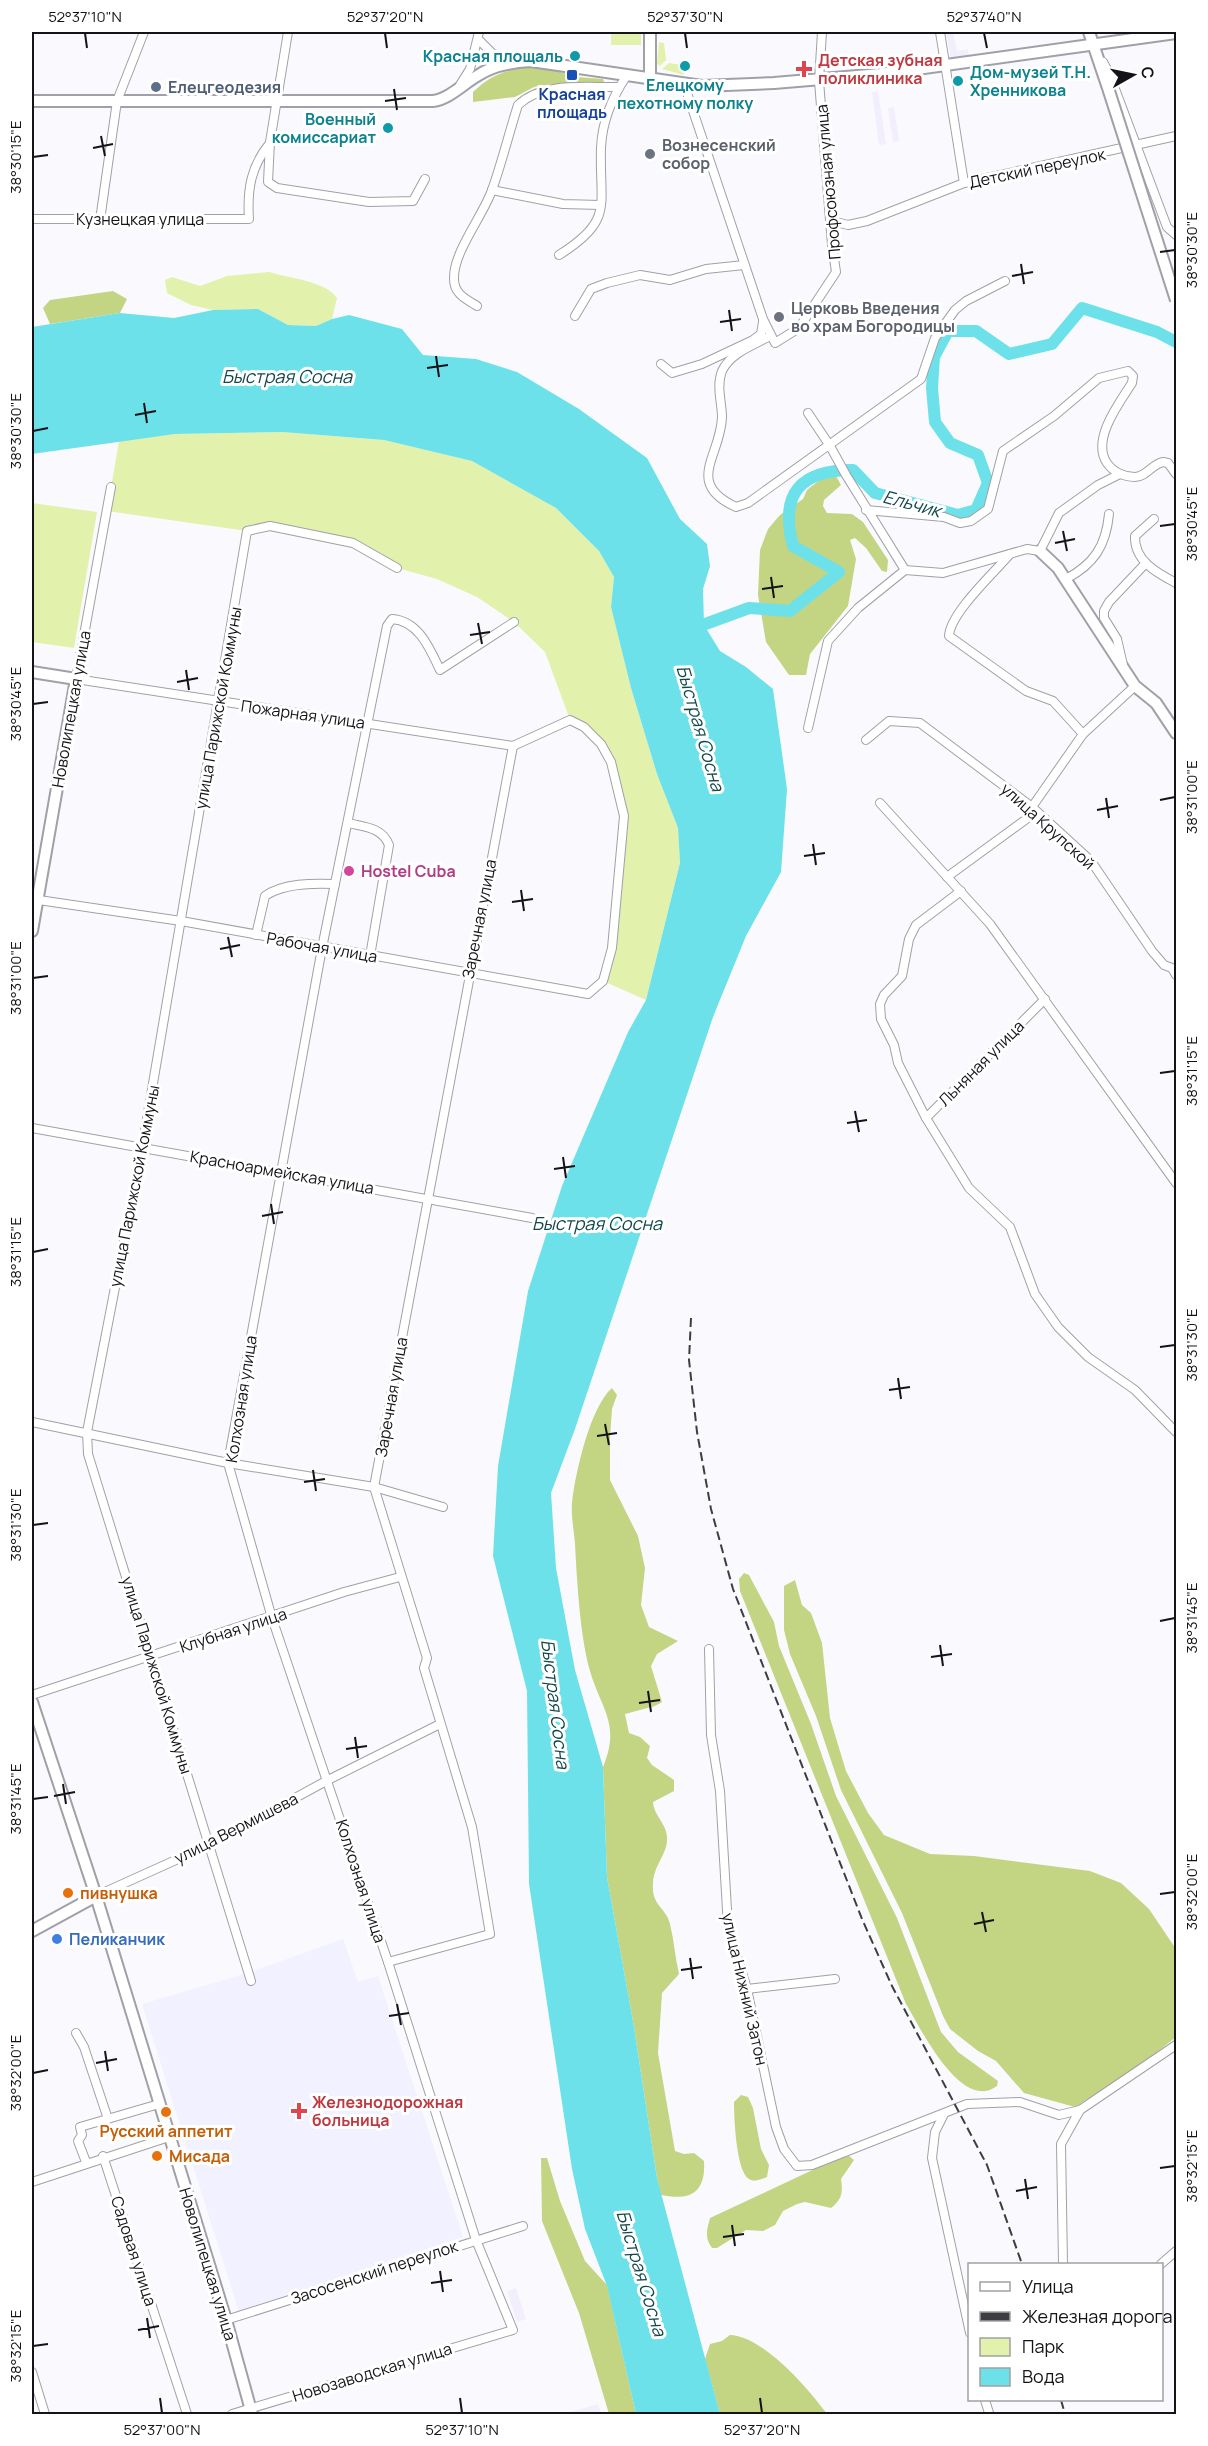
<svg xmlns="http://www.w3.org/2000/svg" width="1208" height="2446" viewBox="0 0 1208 2446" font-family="Manrope,sans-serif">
<rect width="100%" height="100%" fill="#fafafe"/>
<polygon fill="#f1f1ff" points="343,1939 358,1982 378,1976 463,2237 239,2312 142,2004 248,1973"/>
<g fill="#f2eefc">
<polygon points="946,32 953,32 957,51 968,49 969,56 951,59"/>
<polygon points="878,91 886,144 879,145 872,92"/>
<polygon points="894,107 899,141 893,142 888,108"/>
<polygon points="516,2288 526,2319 517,2322 507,2291"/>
<polygon points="598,2404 601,2414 564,2414"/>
</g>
<g fill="#e2f1ac">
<rect x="611" y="32" width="30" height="13"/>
<polygon points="659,42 664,43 666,60 660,66 657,64"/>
<polygon points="669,63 683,65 684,75 662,69"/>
<path d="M 269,272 C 288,278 326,281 337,298 L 332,319 L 316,326 L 288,325 L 258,309 L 213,310 L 191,305 L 167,293 L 165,280 L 172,277 L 200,286 L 227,276 Z"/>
<polygon points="282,432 384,440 472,461 556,508 599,551 614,577 611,607 631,688 657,774 678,828 680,863 646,1000 603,981 624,816 611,762 601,744 570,720 545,652 514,622 477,597 437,579 397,568 353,543 270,526 247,531 107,511 119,441 175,434"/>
<polygon points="32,503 97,512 74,648 32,642"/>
</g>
<g fill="#c3d483">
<path d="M 540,66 L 577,77 L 603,79 L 605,84 L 553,84 L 534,87 L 515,97 L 473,102 L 473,92 C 495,71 511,69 540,66 Z"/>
<polygon points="113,291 127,299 120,313 50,324 43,308 50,300"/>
<polygon points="836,476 841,485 824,500 823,506 827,513 852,514 863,522 888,560 887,572 882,571 866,548 855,538 850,540 856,559 848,606 810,654 806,675 789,675 766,642 758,595 760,550 768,529 780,515 803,499 807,490 822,478"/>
<path d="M 612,1388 L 617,1395 L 612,1409 L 610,1438 L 610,1480 L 638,1536 L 645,1568 L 641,1605 L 649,1627 L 678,1641 L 657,1654 L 651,1666 L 662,1702 L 655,1706 L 625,1714 L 629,1733 L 640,1737 L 650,1746 L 647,1758 L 652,1765 L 674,1780 L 674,1791 L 653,1802 C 654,1817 668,1824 667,1840 C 667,1854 654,1865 653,1883 C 651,1906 666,1907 670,1924 C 674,1940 675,1957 679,1974 L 662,1993 L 658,2053 L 675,2151 L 684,2154 L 694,2153 L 704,2161 C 706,2193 690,2201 661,2195 L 657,2178 L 634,2027 L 607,1877 L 603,1767 C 621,1724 601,1709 590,1671 C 580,1636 577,1581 575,1544 C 574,1531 571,1516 572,1503 C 575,1474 590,1407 612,1388 Z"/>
<path d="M 744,1573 L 749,1575 L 774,1622 L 779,1646 L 811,1724 L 836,1796 L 897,1918 L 941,2032 L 958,2052 L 998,2081 L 997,2086 C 961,2113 920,2027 906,2004 L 740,1591 L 739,1579 Z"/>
<polygon points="795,1580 802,1605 811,1613 822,1643 830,1718 846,1771 868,1813 884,1835 930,1854 974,1856 1090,1871 1121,1883 1149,1909 1176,1949 1176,2037 1146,2061 1075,2107 1024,2093 996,2061 978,2051 950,2029 943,2016 902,1913 841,1790 816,1716 790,1654 784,1630 784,1586"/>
<path d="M 741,2095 L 748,2097 L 753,2108 L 761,2149 L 769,2165 L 767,2177 C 761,2179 755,2183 749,2179 C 736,2172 734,2117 734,2102 Z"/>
<path d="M 849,2156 L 854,2160 L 841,2179 C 843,2193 842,2199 831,2208 L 805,2202 L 797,2204 L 783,2211 L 775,2225 L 763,2231 L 746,2230 L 717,2248 L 712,2248 C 704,2237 707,2230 710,2218 L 838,2158 Z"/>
<polygon points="541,2158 547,2158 560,2201 585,2261 607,2285 636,2414 609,2414 579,2313 542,2221"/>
<path d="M 730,2335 C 763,2336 809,2389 827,2414 L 720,2414 L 705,2359 L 710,2344 L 722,2341 Z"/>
</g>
<polygon fill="#6de1e9" points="258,309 288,325 316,326 332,319 349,315 402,329 423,355 476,359 517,372 579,409 647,458 680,519 707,544 710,566 703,589 704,625 720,651 746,667 773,689 787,789 781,872 746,936 713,1017 575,1429 551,1493 556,1568 575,1670 603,1767 607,1877 634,2027 657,2178 720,2414 636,2414 607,2286 585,2229 572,2169 529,1884 527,1691 493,1556 498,1466 528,1291 562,1186 628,1032 646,1000 680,863 678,828 657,774 631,688 611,607 614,577 599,551 556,508 472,461 384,440 282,432 175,434 32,454 32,327 120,313 174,318 213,310"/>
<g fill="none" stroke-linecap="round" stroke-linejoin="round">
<path stroke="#6de1e9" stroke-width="12" d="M 689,630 L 749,608 L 790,611 L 839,572 L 793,546 C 779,493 801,470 853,470 L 875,493 L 958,515 L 976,510 L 988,483 L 978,455 L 950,443 L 935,422 L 932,388 L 934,357 L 948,331 L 976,331 L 1009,354 L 1052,344 L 1082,308 L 1157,332 L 1176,342"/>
<defs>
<g id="street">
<polyline points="288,32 270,142 268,182 277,188 369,202 413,201 425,179"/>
<polyline points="940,32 964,183"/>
<polyline points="479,40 493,54 518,61"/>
<polyline points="1103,62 1109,73 1167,227 1176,235"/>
<polyline points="684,84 763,319 775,343 799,328 836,272 832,245 819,81 822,32"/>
<polyline points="460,85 470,69 479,32"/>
<polyline points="492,190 563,204 600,205"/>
<path d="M 32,219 L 249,219 C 247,189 251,166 270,143"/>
<polyline points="100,220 117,101 144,32"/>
<polyline points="832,221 848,225 867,221 964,183 1176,136"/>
<path d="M 559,255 C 615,220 599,205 601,148 C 602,122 613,96 627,75"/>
<path d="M 477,306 C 466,299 454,294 454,279 C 453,252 483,216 492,190 C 502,162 509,133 518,105 C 543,81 587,88 619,87"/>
<polyline points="575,316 591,289 607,283 640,275 670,280 706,269 744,265"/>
<path d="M 770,336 C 754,345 730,353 722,371 C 716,386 722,403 722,417 C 721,456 684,483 736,507 L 748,503 L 921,379 L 935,338 L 955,310 L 966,301 L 1005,281"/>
<polyline points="661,364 672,373 702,364 753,340 761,334 763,322"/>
<polyline points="808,413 830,446 846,475 905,570 943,573 1027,549 1040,551 1059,513 1098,485 1120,474"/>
<path d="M 866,510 L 944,517 L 960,523 L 971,521 L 988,509 L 1003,451 L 1054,416 L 1099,378 L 1128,371 L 1133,376 L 1132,383 C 1119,403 1091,440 1107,463 C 1113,472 1124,477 1135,477 C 1146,477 1152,464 1163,462 L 1168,463 L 1176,474"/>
<path d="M 1154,519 L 1135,536 C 1134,561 1157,573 1176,583"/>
<path d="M 1010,554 C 994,573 950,613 949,636 L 1026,691 L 1053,701 L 1083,734"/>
<path d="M 1066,579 C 1094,564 1106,546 1109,514"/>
<polyline points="1123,665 1117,639 1104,618 1104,611 1109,602 1145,564"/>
<polyline points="808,728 828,641 858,608 905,570"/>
<polyline points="866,740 889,721 920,723 1032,807 1091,861 1152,951 1164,965 1172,968 1176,975"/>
<polyline points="880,803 990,924 1176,1183"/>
<polyline points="1032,807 1083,734 1135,686"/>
<path d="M 348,823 C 364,827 382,827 389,845 L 370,956"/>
<polyline points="947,877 1036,812"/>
<polyline points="32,899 181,921 588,994 603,981 612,948 624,816 611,762 601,744 584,727 570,720 513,746 76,679 111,487"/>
<path d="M 256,935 L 265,896 C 283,883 313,883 335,884"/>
<polyline points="1045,999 926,1118 969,1188 1010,1227 1035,1294 1058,1327 1088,1357 1135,1390 1176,1432"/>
<polyline points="926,1118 898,1063 894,1045 881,1019 880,1004 884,995 902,976 909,939 916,925 961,891"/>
<polyline points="32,1128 532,1218"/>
<polyline points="32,1422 228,1463 374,1487 443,1507"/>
<polyline points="709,1649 711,1735 720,1791 728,1927 747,1989 776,2127 784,2149 797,2166 812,2165 967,2104 1020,2102 1059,2115 1080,2110 1176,2045"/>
<polyline points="32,1695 344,1592 400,1577"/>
<polyline points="96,1896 209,1845 328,1780 440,1724"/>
<polyline points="388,1962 490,1934 472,1827 424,1668 427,1658 374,1487 513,746"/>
<polyline points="251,1981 88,1454 87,1432 142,1148 247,531 270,526 353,543 397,568"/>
<polyline points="747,1989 835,1979"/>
<polyline points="76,2033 84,2047 108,2119"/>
<polyline points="944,2114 935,2132 932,2158 970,2333"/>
<polyline points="103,2156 187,2414"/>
<polyline points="86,2162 78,2141 82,2135 80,2127 159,2104"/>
<polyline points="32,2182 169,2137"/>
<polyline points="1063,2264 1061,2144 1080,2110"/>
<polyline points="1161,2264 1176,2251"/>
<polyline points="226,2320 523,2226"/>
<polyline points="32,2372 45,2414"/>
<polyline points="985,2400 989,2413"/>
<path d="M 232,2414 L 513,2330 L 476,2240 L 388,1962 L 272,1618 L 228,1463 L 322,948 L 387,626 L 392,619 C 419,621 430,649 440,670 L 514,622"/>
</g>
<g id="secondary">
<polyline points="650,32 650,77"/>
<polyline points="1089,32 1109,91"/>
<path d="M 32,101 L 433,101 C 449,99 463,84 477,76 C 493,65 512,62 531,61 L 702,86 L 774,83 L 881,74 L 1176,33"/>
<polyline points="1040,551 1058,568 1135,686 1156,703 1176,733"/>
<polyline points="32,672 76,679 32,931"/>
<polyline points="32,1702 96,1896 226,2320 252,2414"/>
<polyline points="32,1931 96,1896"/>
</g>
</defs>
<use href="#street" stroke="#a0a0a9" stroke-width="10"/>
<use href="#secondary" stroke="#a0a0a9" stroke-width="14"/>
<use href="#street" stroke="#fff" stroke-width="8"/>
<use href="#secondary" stroke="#fff" stroke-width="10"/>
<g stroke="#3e3d41" stroke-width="2" stroke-dasharray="9 4.5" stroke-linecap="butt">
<polyline points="691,1318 689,1360 697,1432 711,1509 733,1589 862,1919 892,1986 987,2165 1022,2264"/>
<polyline points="1061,2400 1065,2414"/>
</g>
<defs>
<polyline id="secondary-bridge" points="1109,91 1176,300"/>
</defs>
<use href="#secondary-bridge" stroke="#a0a0a9" stroke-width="14" stroke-linecap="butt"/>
<use href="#secondary-bridge" stroke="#fff" stroke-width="10"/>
</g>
<path fill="none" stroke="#141317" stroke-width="2" d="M 85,33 L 87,48M 385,33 L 387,48M 685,33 L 687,48M 984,33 L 987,48M 394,89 L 397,110M 385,101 L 406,98M 101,136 L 105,156M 93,148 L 113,144M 33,157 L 48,155M 1160,252 L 1175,250M 1021,264 L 1024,284M 1012,276 L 1033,272M 729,310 L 732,331M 720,322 L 741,319M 436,356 L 439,377M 427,368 L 448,365M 144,403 L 147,423M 135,415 L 156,411M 33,431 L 48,428M 1160,526 L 1175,524M 1063,531 L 1067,551M 1055,543 L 1075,539M 771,577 L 774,598M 762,589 L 783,586M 478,623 L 482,644M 470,635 L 490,632M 186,670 L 189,690M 177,682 L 198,678M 33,704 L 48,702M 1106,798 L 1109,818M 1160,800 L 1175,797M 1097,810 L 1118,806M 813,844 L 816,865M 804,856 L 825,853M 521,890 L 524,911M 512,902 L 533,899M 228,937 L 232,957M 220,949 L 240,945M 33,978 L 48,976M 1160,1073 L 1175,1071M 855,1111 L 859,1132M 847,1123 L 867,1120M 563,1157 L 566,1178M 554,1169 L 575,1166M 271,1204 L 274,1224M 262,1216 L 283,1212M 33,1252 L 48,1249M 1160,1347 L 1175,1345M 898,1378 L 901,1399M 889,1390 L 910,1387M 605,1424 L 609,1445M 597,1436 L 617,1433M 313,1470 L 316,1491M 304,1482 L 325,1479M 33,1525 L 48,1523M 1160,1621 L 1175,1618M 940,1645 L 943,1666M 931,1657 L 952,1654M 648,1691 L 651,1712M 639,1703 L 660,1700M 355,1737 L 358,1758M 346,1749 L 367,1746M 63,1784 L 66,1804M 54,1796 L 75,1792M 33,1799 L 48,1797M 1160,1894 L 1175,1892M 982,1912 L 986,1932M 974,1924 L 994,1920M 690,1958 L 693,1979M 681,1970 L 702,1967M 397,2004 L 401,2025M 389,2016 L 409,2013M 105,2051 L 108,2071M 96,2063 L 117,2059M 33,2073 L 48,2070M 1160,2168 L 1175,2166M 1025,2179 L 1028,2199M 1016,2191 L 1037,2187M 732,2225 L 735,2246M 723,2237 L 744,2234M 440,2271 L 443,2292M 431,2283 L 452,2280M 147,2318 L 150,2338M 138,2330 L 159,2326M 33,2346 L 48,2344M 160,2398 L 162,2413M 460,2398 L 462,2413M 760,2398 L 762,2413"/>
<g fill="#0f9aa8" stroke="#fff" stroke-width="2">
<circle cx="575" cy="56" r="6"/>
<circle cx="685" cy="66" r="6"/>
<circle cx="958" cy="81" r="6"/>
<circle cx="388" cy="128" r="6"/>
</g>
<g fill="#e0444e" stroke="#fff" stroke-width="2">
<path d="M801 60h6v6h6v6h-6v6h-6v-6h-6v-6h6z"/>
<path d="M296 2102h6v6h6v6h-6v6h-6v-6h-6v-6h6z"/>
</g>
<rect fill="#1a4fb4" stroke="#fff" stroke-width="2" x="566" y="69" width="12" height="12" rx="3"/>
<circle fill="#5c6f8a" stroke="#fff" stroke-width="2" cx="156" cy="87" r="6"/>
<g fill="#6b7280" stroke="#fff" stroke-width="2">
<circle cx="650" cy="154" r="6"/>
<circle cx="779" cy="317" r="6"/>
</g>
<circle fill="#d1479c" stroke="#fff" stroke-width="2" cx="349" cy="871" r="6"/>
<g fill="#e8710a" stroke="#fff" stroke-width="2">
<circle cx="68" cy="1893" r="6"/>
<circle cx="166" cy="2112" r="6"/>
<circle cx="157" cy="2156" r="6"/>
</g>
<circle fill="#3f7fe0" stroke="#fff" stroke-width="2" cx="57" cy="1939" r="6"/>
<g text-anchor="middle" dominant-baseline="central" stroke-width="6" stroke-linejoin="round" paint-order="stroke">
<g font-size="16" font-weight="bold" fill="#0d838f" stroke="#fff" text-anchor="end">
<text x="563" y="56">Красная площаль</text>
<text x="970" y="72" text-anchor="start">Дом-музей Т.Н.<tspan x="970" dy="18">Хренникова</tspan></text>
<text x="685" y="85" text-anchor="middle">Елецкому<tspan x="685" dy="18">пехотному полку</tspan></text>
<text x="376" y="119">Военный<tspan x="376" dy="18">комиссариат</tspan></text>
</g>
<g font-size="16" font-weight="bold" fill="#be3a42" stroke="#fff" text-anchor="start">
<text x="818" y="60">Детская зубная<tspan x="818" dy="18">поликлиника</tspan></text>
<text x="312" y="2102">Железнодорожная<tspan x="312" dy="18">больница</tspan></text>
</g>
<g font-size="16" font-weight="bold" fill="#4e5e75" stroke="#fff" text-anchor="start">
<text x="168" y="87">Елецгеодезия</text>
</g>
<g font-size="16" font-weight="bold" fill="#164399" stroke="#fff">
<text x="572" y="94">Красная<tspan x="572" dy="18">площадь</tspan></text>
</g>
<g font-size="16" font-weight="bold" fill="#5b616d" stroke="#fff" text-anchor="start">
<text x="662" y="145">Вознесенский<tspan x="662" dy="18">собор</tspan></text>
<text x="791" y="308">Церковь Введения<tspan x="791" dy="18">во храм Богородицы</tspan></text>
</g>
<g font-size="16" fill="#141317" stroke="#fff">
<text transform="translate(1037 168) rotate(-12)">Детский переулок</text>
<text transform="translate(828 182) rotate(-95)">Профсоюзная улица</text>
<text x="140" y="219">Кузнецкая улица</text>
<text transform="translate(218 708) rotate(-80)">улица Парижской Коммуны</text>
<text transform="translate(71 709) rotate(-80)">Новолипецкая улица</text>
<text transform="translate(303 714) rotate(8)">Пожарная улица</text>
<text transform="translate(1048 826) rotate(42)">улица Крупской</text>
<text transform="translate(479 919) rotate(-79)">Заречная улица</text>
<text transform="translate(322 947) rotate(10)">Рабочая улица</text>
<text transform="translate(981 1063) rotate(-45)">Льняная улица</text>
<text transform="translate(282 1172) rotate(10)">Красноармейская улица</text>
<text transform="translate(134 1186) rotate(-79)">улица Парижской Коммуны</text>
<text transform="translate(391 1397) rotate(-80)">Заречная улица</text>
<text transform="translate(241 1399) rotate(-81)">Колхозная улица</text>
<text transform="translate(233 1630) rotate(-18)">Клубная улица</text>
<text transform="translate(157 1675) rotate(73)">улица Парижской Коммуны</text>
<text transform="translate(236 1828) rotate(-27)">улица Вермишева</text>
<text transform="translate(361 1881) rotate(72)">Колхозная улица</text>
<text transform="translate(745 1989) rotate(77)">улица Нижний Затон</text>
<text transform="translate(134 2251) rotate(72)">Садовая улица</text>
<text transform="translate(208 2264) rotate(73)">Новолипецкая улица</text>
<text transform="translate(374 2272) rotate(-18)">Засосенский переулок</text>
<text transform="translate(372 2372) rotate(-17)">Новозаводская улица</text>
</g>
<g font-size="16" font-weight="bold" fill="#b23c85" stroke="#fff" text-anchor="start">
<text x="361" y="871">Hostel Cuba</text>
</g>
<g font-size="16" font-weight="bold" fill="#c56008" stroke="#fff" text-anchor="start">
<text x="80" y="1893">пивнушка</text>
<text x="166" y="2131" text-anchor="middle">Русский аппетит</text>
<text x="169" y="2156">Мисада</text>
</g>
<g font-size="16" font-weight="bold" fill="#366cbe" stroke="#fff" text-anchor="start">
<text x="69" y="1939">Пеликанчик</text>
</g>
<g font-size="18" font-style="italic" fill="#13484b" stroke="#fff">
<text x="287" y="376">Быстрая Сосна</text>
<text transform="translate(912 503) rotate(15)">Ельчик</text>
<text transform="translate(701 728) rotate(74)">Быстрая Сосна</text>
<text x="597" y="1223">Быстрая Сосна</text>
<text transform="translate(556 1704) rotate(83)">Быстрая Сосна</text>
<text transform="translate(642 2273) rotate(73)">Быстрая Сосна</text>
</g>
</g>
<rect width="1208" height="2446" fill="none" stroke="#ffffff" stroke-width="66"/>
<rect x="968" y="2263" width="195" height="138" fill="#ffffff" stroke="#a1a1a2" stroke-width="1.5"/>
<rect x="980" y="2282" width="30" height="9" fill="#ffffff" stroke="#a1a1a2" stroke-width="1.5"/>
<text x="1022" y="2293" font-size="18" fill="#141317">Улица</text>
<rect x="980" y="2312" width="30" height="9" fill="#3e3d41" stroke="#a1a1a2" stroke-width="1.5"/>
<text x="1022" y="2323" font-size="18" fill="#141317">Железная дорога</text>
<rect x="980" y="2338" width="30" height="18" fill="#e2f1ac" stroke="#a1a1a2" stroke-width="1.5"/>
<text x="1022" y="2353" font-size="18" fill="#141317">Парк</text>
<rect x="980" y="2368" width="30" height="18" fill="#6de1e9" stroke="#a1a1a2" stroke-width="1.5"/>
<text x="1022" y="2383" font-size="18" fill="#141317">Вода</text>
<g transform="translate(1133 75) rotate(81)" stroke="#ffffff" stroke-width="4.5" paint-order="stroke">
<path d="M0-4.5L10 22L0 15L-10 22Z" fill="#141317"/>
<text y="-9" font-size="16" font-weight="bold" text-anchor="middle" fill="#141317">С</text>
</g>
<rect x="33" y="33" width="1142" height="2380" fill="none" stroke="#141317" stroke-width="2"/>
<g font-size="15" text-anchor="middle" fill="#141317">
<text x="85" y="22">52°37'10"N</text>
<text x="385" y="22">52°37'20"N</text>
<text x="685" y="22">52°37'30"N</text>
<text x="984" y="22">52°37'40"N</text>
<text transform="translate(16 157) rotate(-90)" y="5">38°30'15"E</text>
<text transform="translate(1192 250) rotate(-90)" y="5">38°30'30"E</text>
<text transform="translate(16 431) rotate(-90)" y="5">38°30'30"E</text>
<text transform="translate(1192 524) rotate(-90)" y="5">38°30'45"E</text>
<text transform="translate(16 704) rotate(-90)" y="5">38°30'45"E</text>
<text transform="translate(1192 797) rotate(-90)" y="5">38°31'00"E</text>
<text transform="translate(16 978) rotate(-90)" y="5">38°31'00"E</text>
<text transform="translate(1192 1071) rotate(-90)" y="5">38°31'15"E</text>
<text transform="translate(16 1252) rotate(-90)" y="5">38°31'15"E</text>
<text transform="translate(1192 1345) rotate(-90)" y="5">38°31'30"E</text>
<text transform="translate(16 1525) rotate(-90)" y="5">38°31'30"E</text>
<text transform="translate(1192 1618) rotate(-90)" y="5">38°31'45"E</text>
<text transform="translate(16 1799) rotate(-90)" y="5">38°31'45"E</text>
<text transform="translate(1192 1892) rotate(-90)" y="5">38°32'00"E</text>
<text transform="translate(16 2073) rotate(-90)" y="5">38°32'00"E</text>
<text transform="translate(1192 2166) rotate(-90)" y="5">38°32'15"E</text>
<text transform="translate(16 2346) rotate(-90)" y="5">38°32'15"E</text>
<text x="162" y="2435">52°37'00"N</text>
<text x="462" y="2435">52°37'10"N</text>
<text x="762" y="2435">52°37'20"N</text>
</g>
</svg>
